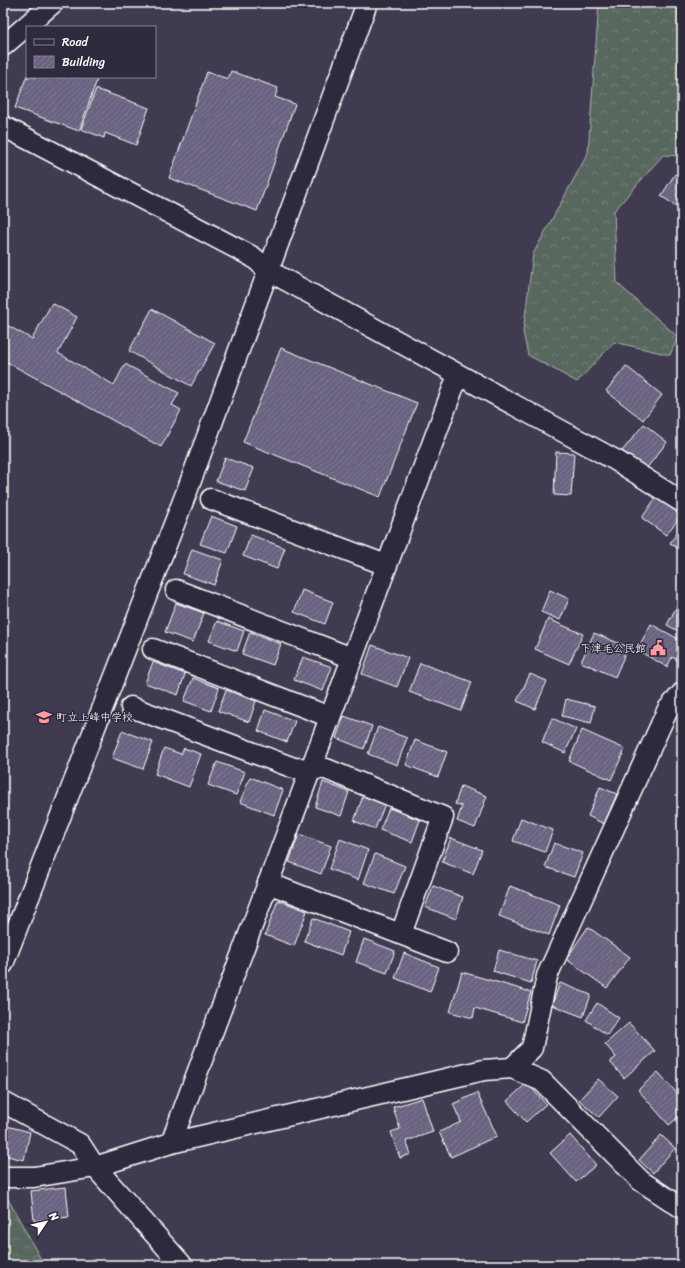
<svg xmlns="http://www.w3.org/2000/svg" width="685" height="1268" viewBox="0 0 685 1268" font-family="Sriracha,'Klee One',sans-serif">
<defs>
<pattern id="forest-crowns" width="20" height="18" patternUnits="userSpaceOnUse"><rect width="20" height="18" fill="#58685f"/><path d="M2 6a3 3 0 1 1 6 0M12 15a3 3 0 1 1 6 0" fill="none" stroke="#717f77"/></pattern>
<pattern id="building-hatch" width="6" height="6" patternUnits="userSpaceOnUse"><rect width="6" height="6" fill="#6a6280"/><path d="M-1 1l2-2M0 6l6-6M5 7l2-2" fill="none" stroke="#807a93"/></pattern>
</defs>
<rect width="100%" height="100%" fill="#413b51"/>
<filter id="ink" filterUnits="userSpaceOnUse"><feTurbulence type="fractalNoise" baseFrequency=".025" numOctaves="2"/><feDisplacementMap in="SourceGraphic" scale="8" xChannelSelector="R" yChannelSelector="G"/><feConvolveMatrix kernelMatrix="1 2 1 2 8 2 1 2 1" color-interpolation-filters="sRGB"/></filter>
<g filter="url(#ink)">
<g fill="url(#forest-crowns)" stroke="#acb4af">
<polygon points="599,3 682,3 682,156 663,155 614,211 617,283 678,337 670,355 614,342 577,382 528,355 523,332 533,254 588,153"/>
<polygon points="3,1196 7,1197 44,1265 7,1265 3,1256"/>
</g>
<g fill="url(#building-hatch)" stroke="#fff">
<polygon points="231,71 278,88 275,97 295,104 257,211 169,178 207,72 228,79"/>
<polygon points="27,75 27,77 98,77 79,131 15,108"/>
<polygon points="96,89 149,108 136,145 105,133 104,138 81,129"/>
<polygon points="675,174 682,178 682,210 661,196"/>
<polygon points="52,303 77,317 58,353 114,385 125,364 179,393 172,405 181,410 161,447 3,360 3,323 32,339"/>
<polygon points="152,309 215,343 191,386 129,351"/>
<polygon points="281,348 417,403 380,497 243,442"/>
<polygon points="626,366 662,395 643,420 606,391"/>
<polygon points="644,424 667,442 646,469 622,451"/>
<polygon points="556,452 574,453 571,496 554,495"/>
<polygon points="225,458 254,468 245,491 216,481"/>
<polygon points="656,497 681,515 666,535 642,518"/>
<polygon points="211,516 237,526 227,553 200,544"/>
<polygon points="682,526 682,551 670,543"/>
<polygon points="251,535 285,548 277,569 243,556"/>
<polygon points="192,549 223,560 214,585 183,574"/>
<polygon points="302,590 333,602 325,624 294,612"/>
<polygon points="550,590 569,599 560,620 541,612"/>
<polygon points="176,603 204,613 193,642 165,632"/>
<polygon points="677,606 682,608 682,633 667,625"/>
<polygon points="548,619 583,634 569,664 535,649"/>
<polygon points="217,621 244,631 237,651 209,641"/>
<polygon points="651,624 682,641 682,663 672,657 667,667 637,650"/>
<polygon points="250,632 281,644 273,665 242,654"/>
<polygon points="594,633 628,647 615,677 581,662"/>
<polygon points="372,645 408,658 397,687 362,674"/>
<polygon points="303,657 332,667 323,691 294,680"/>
<polygon points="153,662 185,674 178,695 145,683"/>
<polygon points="420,663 472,682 461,711 409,692"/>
<polygon points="530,674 547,681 535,709 517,701"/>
<polygon points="193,678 219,688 211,711 184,701"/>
<polygon points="226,690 256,701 249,722 218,711"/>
<polygon points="566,699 595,706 591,723 562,716"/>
<polygon points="265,710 295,721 287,742 258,731"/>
<polygon points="344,716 372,726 364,749 336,738"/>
<polygon points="552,718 576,729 565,753 542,742"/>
<polygon points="378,727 407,738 397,765 368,754"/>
<polygon points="582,730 625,749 611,780 569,761"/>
<polygon points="122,731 153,742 143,769 112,758"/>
<polygon points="415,740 447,752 438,777 406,765"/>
<polygon points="164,748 181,754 184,748 201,754 189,787 155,774"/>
<polygon points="217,762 245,772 236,795 208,785"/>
<polygon points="250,777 283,790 274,815 240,802"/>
<polygon points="323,782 349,792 341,816 315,807"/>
<polygon points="461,786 487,796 475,828 457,821 462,806 455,804"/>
<polygon points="600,787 617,794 604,824 588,816"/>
<polygon points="363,796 385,804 375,829 354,821"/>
<polygon points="389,808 420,820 412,842 380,830"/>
<polygon points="521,818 553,830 545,852 513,841"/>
<polygon points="299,834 331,846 321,874 289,862"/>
<polygon points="451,838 482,850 473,874 442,862"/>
<polygon points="340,839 368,850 358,880 329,869"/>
<polygon points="554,843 583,853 574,877 545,867"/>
<polygon points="375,854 405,866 394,894 364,883"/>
<polygon points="433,886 463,897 456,919 425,907"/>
<polygon points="510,886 560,905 549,935 499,916"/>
<polygon points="278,900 307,911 294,946 265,935"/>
<polygon points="313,918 349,932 341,955 304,941"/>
<polygon points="588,927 630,957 607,988 566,959"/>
<polygon points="364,939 395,951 387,973 356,962"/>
<polygon points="499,950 537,961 531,983 493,971"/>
<polygon points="404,953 439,967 430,992 395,978"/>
<polygon points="462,972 531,992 522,1022 475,1008 473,1018 450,1012"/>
<polygon points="560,983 591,995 583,1017 552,1005"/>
<polygon points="597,1003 619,1018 607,1035 586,1020"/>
<polygon points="629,1023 655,1051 624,1078 610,1062 616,1057 605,1044"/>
<polygon points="658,1072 682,1099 682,1114 669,1125 638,1090"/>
<polygon points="598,1079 618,1096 599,1117 579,1100"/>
<polygon points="527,1083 546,1104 526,1122 507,1101"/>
<polygon points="477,1093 497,1136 451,1157 439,1132 461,1122 453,1104"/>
<polygon points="422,1098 433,1132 406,1141 411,1154 400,1158 391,1132 400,1129 393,1107"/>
<polygon points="3,1125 30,1132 24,1160 3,1155"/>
<polygon points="570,1135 596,1165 576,1182 550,1153"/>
<polygon points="661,1135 675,1148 653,1173 639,1160"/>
<polygon points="66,1187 69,1217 34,1221 31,1191"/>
</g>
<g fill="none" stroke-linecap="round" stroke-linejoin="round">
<defs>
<g id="minor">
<polyline points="3,46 53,3"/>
<polyline points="3,126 253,257 269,271 617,461 682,502"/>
<polyline points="211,499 386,565"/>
<polyline points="176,590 352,658"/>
<polyline points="153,649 330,717"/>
<polyline points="131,707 294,768 326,769 443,817 401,934"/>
<polyline points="268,883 447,952"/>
<polyline points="3,964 187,491 367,3"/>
<polyline points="512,1068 532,1048 547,976 668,709 682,693"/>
<polyline points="3,1102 80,1144 95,1167 182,1265"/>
<polyline points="171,1143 458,375"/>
<polyline points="3,1177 34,1177 95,1167 171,1143 484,1070 512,1068 542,1081 641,1181 682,1208"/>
</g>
</defs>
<use href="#minor" stroke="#fff" stroke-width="23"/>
<use href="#minor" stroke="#2f2a3d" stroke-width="20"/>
</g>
</g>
<defs>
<symbol id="civic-bare" viewBox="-9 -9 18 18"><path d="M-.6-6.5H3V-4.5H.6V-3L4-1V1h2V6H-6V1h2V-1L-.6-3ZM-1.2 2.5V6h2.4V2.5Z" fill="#ff9aa2" stroke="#2f2a3d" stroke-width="2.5" paint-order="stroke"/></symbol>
<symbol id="school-bare" viewBox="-9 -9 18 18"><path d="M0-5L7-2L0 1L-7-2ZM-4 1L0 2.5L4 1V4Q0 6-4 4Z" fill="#ff9aa2" stroke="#2f2a3d" stroke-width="2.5" paint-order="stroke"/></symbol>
</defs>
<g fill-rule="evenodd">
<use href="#civic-bare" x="647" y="637" width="22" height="22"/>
<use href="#school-bare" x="33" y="706" width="22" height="22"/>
</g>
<g text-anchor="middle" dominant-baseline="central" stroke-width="3" stroke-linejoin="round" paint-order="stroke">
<g font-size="11" fill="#fff" stroke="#2f2a3d" text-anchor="end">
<text x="646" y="648">下津毛公民館</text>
<text x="56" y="717" text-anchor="start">町立上峰中学校</text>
</g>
</g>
<rect width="685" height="1268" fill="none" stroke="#2f2a3d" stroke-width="16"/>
<rect x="8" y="8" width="669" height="1252" fill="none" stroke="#fff" stroke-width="1.5" filter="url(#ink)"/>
<rect x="26" y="26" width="130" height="52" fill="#2f2a3d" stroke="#827f8b"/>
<rect x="34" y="39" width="20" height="6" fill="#2f2a3d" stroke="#827f8b"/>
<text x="62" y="46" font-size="12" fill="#ffffff">Road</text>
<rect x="34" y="56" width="20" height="12" fill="url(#building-hatch)" stroke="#827f8b"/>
<text x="62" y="66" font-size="12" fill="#ffffff">Building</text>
<g transform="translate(46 1222) rotate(55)" stroke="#2f2a3d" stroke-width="3" paint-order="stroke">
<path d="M0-3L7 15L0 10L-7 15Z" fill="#ffffff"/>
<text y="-6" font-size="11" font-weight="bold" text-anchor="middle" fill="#ffffff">N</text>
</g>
</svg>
